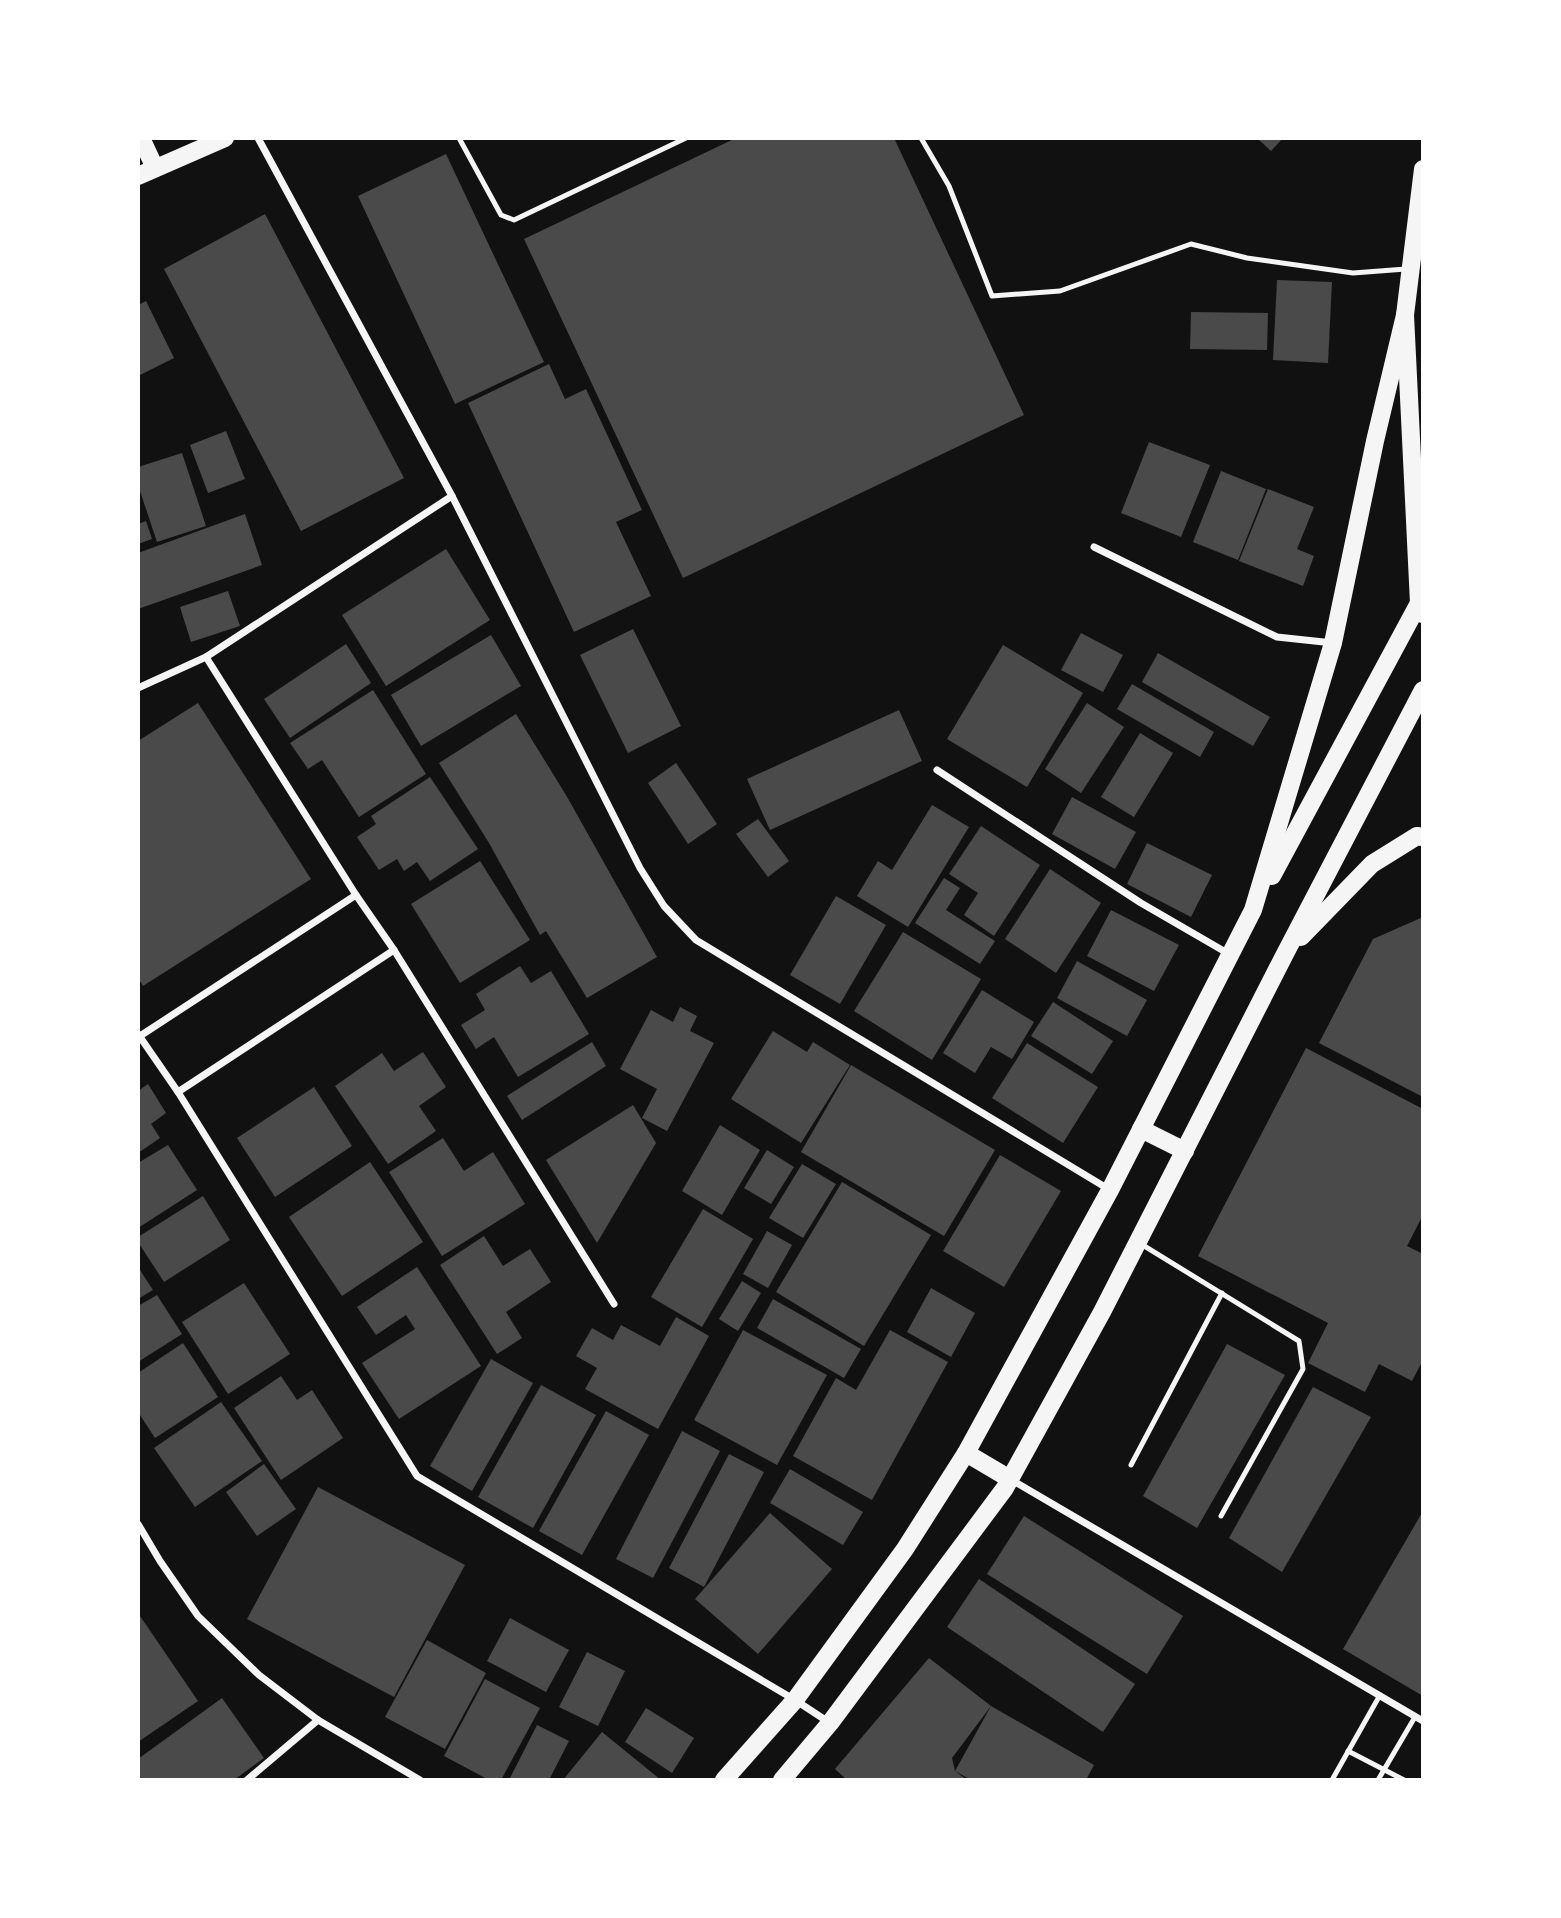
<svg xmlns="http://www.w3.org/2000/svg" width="1561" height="1918" viewBox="0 0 1561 1918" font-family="Figtree,sans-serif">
<rect width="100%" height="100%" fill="#111"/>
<g fill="#4a4a4a">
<polygon points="736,138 894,138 1024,415 683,578 524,239"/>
<polygon points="1257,138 1283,138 1271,151"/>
<polygon points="446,154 544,362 455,404 358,196"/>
<polygon points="265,214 404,478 301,531 164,269"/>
<polygon points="1277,280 1332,282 1328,363 1273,360"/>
<polygon points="146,301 174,358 138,376 138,305"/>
<polygon points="1191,312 1268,313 1267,350 1190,349"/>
<polygon points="549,364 565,399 586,389 642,510 616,522 651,596 574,632 468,403"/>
<polygon points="226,431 245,479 208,493 190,445"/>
<polygon points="1149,442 1210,465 1181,537 1121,513"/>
<polygon points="182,453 206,526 157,542 138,485 138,467"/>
<polygon points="1221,471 1266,489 1238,560 1193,542"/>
<polygon points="1268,489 1314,507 1297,549 1314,556 1303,586 1239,561"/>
<polygon points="245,514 262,565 138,609 138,553"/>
<polygon points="146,521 152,539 138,544 138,524"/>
<polygon points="446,549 490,620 386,686 342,615"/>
<polygon points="228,591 240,626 191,642 180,607"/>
<polygon points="633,629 681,726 628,753 580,655"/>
<polygon points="1081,633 1123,655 1103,692 1061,670"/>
<polygon points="491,635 521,686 421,746 391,695"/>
<polygon points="346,644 371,683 290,738 264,699"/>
<polygon points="1003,645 1083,693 1027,787 947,739"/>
<polygon points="1158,653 1270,717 1253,746 1142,682"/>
<polygon points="1132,684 1214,732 1200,757 1117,709"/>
<polygon points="373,690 426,774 359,817 322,760 308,769 290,743"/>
<polygon points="198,703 311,879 143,986 138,978 138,741"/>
<polygon points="1087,703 1124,727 1081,793 1045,769"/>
<polygon points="899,710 922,761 770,830 747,779"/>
<polygon points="516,714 566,795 657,957 587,998 546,931 540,935 489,843 439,763"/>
<polygon points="1140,733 1173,753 1134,817 1101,797"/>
<polygon points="676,763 717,824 688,844 648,783"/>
<polygon points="430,777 478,849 430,881 417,862 404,871 397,859 379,870 357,837 376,824 371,816"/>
<polygon points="1072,797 1136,832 1115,869 1052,834"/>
<polygon points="932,805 969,827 908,927 857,896 878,861 892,870"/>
<polygon points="758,819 789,861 768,877 736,834"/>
<polygon points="981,826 1040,865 994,936 964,915 978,893 949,874"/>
<polygon points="1147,843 1212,875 1191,917 1127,884"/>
<polygon points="480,861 530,940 460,983 411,904"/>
<polygon points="1050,869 1101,903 1056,973 1005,939"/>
<polygon points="944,878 960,888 946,910 995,941 980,964 915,923"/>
<polygon points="836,896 886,925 840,1004 790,975"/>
<polygon points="1111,910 1179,945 1154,991 1087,956"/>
<polygon points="1423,917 1423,1097 1319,1043 1373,939"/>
<polygon points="903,932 981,979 932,1060 854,1011"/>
<polygon points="1077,961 1147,1000 1127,1036 1057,998"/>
<polygon points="520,966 531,983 551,971 589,1034 518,1077 494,1037 476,1049 461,1025 485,1010 476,994"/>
<polygon points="982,990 1034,1022 1012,1059 991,1047 975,1073 943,1053"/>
<polygon points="1053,1002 1113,1041 1092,1074 1031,1036"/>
<polygon points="680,1007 697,1016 690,1031 714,1043 667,1131 642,1118 657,1089 620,1069 651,1010 673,1022"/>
<polygon points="773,1031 807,1052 813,1042 850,1065 801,1143 731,1099"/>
<polygon points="592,1042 606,1066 522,1120 507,1096"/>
<polygon points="1027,1043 1098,1087 1063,1143 992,1098"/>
<polygon points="1306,1048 1423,1109 1423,1215 1407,1246 1423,1254 1423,1360 1412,1381 1379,1364 1365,1392 1308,1363 1328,1323 1198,1256"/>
<polygon points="423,1052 446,1087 419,1106 436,1131 388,1164 335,1086 382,1053 394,1071"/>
<polygon points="851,1065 995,1150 944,1236 801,1152"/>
<polygon points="148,1084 166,1113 151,1124 160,1138 138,1153 138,1091"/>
<polygon points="314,1087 352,1146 275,1197 237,1138"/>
<polygon points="633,1105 656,1143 597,1243 546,1160"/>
<polygon points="720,1125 760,1150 722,1215 682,1191"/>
<polygon points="443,1138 464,1171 493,1152 525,1204 442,1256 389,1172"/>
<polygon points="168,1145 197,1190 138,1228 138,1163"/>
<polygon points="767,1150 794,1167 771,1204 744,1188"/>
<polygon points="1000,1155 1061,1191 1004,1287 943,1251"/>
<polygon points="370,1162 423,1242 342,1296 289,1217"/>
<polygon points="802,1164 836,1184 803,1238 769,1218"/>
<polygon points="842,1182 931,1235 864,1346 776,1292"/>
<polygon points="203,1196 230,1240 164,1282 138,1242 138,1237"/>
<polygon points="703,1209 753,1239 702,1327 651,1297"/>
<polygon points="767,1231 792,1245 768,1288 743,1274"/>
<polygon points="484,1236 503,1266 530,1249 551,1282 506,1312 522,1338 497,1354 440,1265"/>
<polygon points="138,1267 153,1290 138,1299"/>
<polygon points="417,1267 481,1366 399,1419 362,1363 415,1329 406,1315 376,1335 357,1307"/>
<polygon points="742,1281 761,1293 738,1331 719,1319"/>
<polygon points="244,1283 290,1354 228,1394 182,1322"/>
<polygon points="931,1288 975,1313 951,1357 907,1332"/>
<polygon points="157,1295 182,1334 138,1362 138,1306"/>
<polygon points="773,1299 861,1349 844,1378 757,1328"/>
<polygon points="676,1317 709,1336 658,1429 585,1389 597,1368 576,1356 592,1328 613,1340 621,1325 660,1346"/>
<polygon points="743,1330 827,1375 777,1465 694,1420"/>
<polygon points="890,1330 948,1362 872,1500 793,1456 836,1378 856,1390"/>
<polygon points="183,1343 218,1397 155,1438 138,1412 138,1373"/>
<polygon points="1227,1344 1285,1375 1197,1528 1143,1496"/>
<polygon points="491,1359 533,1383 472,1491 430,1466"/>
<polygon points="281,1376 297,1400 312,1390 343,1438 281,1480 234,1408"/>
<polygon points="541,1385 596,1415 533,1528 478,1497"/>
<polygon points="1313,1387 1371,1417 1282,1572 1229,1538"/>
<polygon points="221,1402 262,1461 195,1507 154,1448"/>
<polygon points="606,1411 649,1435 582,1555 539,1531"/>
<polygon points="682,1431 720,1451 653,1578 616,1559"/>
<polygon points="729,1454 764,1472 704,1587 669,1568"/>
<polygon points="264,1464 296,1509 257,1536 226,1492"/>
<polygon points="790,1469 863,1512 843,1545 770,1503"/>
<polygon points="318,1487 465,1565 394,1697 247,1619"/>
<polygon points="1423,1511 1423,1696 1343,1649"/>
<polygon points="770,1513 832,1569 758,1654 695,1599"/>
<polygon points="1024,1516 1183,1616 1147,1674 987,1574"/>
<polygon points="979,1579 1135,1684 1103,1732 947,1627"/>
<polygon points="138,1613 198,1701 138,1742"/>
<polygon points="510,1618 569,1650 546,1692 487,1661"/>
<polygon points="427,1640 486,1673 445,1749 385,1717"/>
<polygon points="587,1652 625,1671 598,1726 559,1707"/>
<polygon points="929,1658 991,1706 952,1758 955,1771 967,1780 847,1780 835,1769"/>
<polygon points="485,1679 540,1708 501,1780 489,1780 444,1756"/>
<polygon points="222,1698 264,1758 234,1780 138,1780 138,1759"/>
<polygon points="991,1706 1094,1765 1086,1780 971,1780 955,1771"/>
<polygon points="646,1708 694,1738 672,1773 625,1742"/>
<polygon points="537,1725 569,1741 549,1780 509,1780"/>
<polygon points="602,1732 661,1780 563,1780"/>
</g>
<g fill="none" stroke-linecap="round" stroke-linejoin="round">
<g stroke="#f5f5f5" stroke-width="5">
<polyline points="459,138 501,215 514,220 686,138"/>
<polyline points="921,138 949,186 992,296 1060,291 1191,244 1247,258 1353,273 1406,269"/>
<polyline points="1141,1244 1299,1341 1303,1369 1221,1516"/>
<polyline points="1131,1465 1222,1293"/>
<polyline points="1348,1751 1404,1780"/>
<polyline points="1332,1780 1380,1695"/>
<polyline points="1378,1780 1415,1717"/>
</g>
<g stroke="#f5f5f5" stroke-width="7">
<polyline points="258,138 452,496 640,868 664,906 696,940 1110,1190"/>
<polyline points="1094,547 1277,637 1333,643"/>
<polyline points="206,657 356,895 394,950 614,1304"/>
<polyline points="138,688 206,657 452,496"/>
<polyline points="937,770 1141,903 1229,954"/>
<polyline points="138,1034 178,1092 417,1476 795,1700 830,1723"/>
<polyline points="140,1036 356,895"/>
<polyline points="178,1092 394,950"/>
<polyline points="1010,1479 1423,1721"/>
<polyline points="138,1524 160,1561 198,1616 259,1675 318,1720 420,1780"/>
<polyline points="247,1780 318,1720"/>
</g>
<g stroke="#f5f5f5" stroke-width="18">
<polyline points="141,138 155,168"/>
<polyline points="1423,169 1405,315 1419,603 1423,614"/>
<polyline points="138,176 225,138"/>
<polyline points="1272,876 1419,603"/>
<polyline points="1301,937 1372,864 1417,836 1423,837"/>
<polyline points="1141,1129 1185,1151"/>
<polyline points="966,1453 1010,1479"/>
<polyline points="724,1780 795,1700 905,1549 966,1453 1110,1190 1253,910 1333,643 1375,441 1405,315"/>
<polyline points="782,1780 830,1723 1005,1488 1102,1312 1286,952 1423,690"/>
</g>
</g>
<rect width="1561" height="1918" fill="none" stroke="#ffffff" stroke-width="280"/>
</svg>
